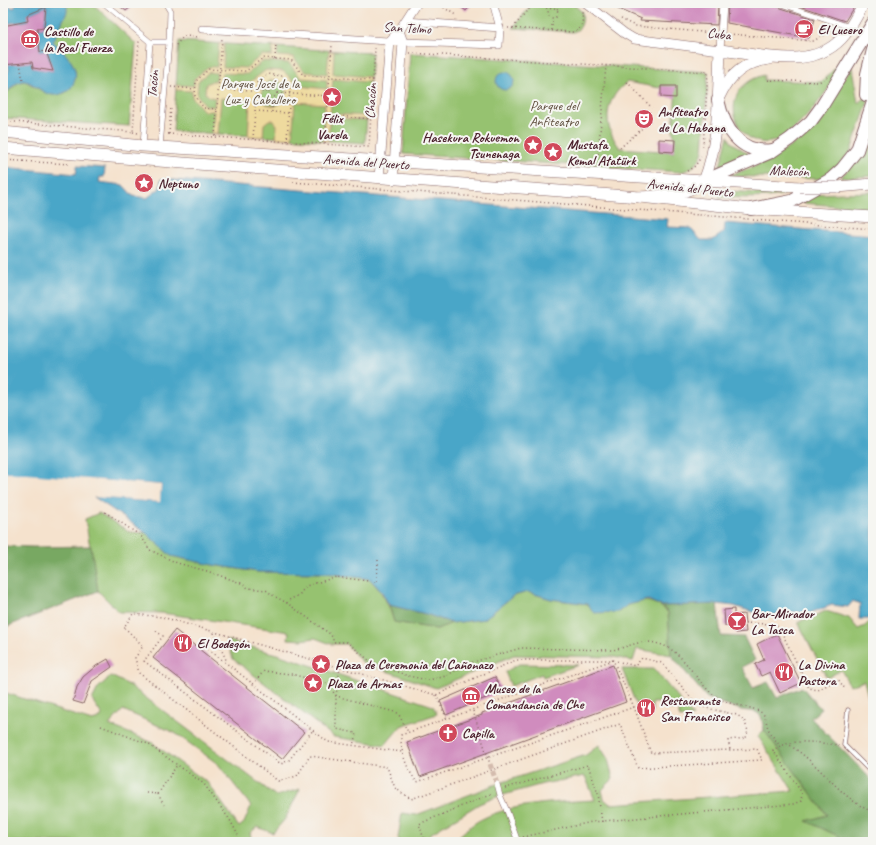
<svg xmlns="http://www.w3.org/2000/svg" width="876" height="845" viewBox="0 0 876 845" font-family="Caveat,sans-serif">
<rect width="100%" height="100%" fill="#f6f6f2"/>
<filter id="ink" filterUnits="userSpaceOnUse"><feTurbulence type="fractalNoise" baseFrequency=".025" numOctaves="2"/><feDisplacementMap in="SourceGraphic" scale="8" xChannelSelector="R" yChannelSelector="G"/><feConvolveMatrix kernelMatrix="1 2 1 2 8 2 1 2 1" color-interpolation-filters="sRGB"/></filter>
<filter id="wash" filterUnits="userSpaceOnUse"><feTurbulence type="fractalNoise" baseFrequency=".012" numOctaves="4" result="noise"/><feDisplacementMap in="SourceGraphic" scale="16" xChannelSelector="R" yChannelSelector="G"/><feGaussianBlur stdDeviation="0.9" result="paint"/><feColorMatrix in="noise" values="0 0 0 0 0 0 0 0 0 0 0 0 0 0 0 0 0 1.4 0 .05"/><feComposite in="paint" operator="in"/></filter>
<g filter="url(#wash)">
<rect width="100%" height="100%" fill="#f5e2cd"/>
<g fill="#96c270" stroke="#70704e" fill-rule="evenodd">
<path d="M 67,3 L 92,3 L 136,44 L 129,126 L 3,118 L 3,96 L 19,82 L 25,81 L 46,93 L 65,93 C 89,74 67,57 53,41 L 64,18 Z"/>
<path d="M 533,3 L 572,3 L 582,12 C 583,20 583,29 573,32 L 513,28 Z"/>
<path d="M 873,12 L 873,16 C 853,50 816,117 783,137 C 742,163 707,90 764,75 L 764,80 L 819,82 L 823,81 L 846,56 Z"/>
<polygon points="179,41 372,53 365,143 173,131"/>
<path d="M 410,53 L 708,72 L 703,151 C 699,163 692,170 680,172 L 403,154 ZM 627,82 L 660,88 L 661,86 L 676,87 L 673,131 L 675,140 L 674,152 L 620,148 C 602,125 604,100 627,82 Z"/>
<polygon points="852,67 858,103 872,91 850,153 836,168 821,179 727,176 751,168 778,155 795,143"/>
<polygon points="873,129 872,140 873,176 840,178 860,156"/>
<polygon points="728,136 731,142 753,157 720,166"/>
<path d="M 720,191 L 786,194 C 764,199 743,198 720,197 Z"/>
<polygon points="873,192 873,209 802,203 815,194"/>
<path d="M 99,513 L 130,532 L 146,533 L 171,556 L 213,565 L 258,572 L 326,573 L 370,579 C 383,593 389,604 394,622 L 437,629 L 452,623 L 484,619 L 513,596 L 528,592 L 551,599 L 588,604 L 618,612 C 636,598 650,597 668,612 L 671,655 L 637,649 L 633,661 L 614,657 L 514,655 L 436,688 L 363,663 L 346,644 L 331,644 L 315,638 L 302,640 L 288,639 L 289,632 L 162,613 L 119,612 L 98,591 L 85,519 Z"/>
<polygon points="826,611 849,618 858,629 865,626 873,618 873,650 871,655 873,716 864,681 850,686 841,670 827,678 798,622"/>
<polygon points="227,640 280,655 433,706 437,714 401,726 385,745 334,737 233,659"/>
<polygon points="519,664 578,665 543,677 542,674 511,686 505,672"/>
<polygon points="622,669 654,669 693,716 680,718 678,709 669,709 667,702 652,703 652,712 639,712"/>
<path d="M 111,676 L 129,685 L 276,796 L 300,789 L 285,819 L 273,833 L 257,827 L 250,833 L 252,842 L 3,842 L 3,692 L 92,721 L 99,719 L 102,715 L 92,700 L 98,688 ZM 123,710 L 175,733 L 218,764 L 251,806 L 244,823 L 239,827 L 208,783 L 151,742 L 109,725 Z"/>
<path d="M 764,730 L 827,815 L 807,821 L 851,842 L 452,842 C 461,835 471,824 482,819 C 512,803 561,802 595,800 L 585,776 L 543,784 L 496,797 L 479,804 L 430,834 L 433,842 L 400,842 L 398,838 L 402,813 L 416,815 L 497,784 L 586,755 L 599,745 L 608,759 L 613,779 L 602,790 L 604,799 L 610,804 L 793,791 L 758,736 Z"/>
</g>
<g fill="#78a862" stroke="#616446">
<polygon points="3,546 34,547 91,546 98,591 3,628"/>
<polygon points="717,604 721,636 744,637 755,660 742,667 753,688 768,682 777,698 802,687 821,709 811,718 873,781 873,842 851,842 806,821 827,815 764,730 761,716 756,712 741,710 707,698 671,655 668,612 661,606"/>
<polygon points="389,605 426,614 452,623 437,629 394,622"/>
</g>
<path fill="#eeda9e" stroke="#9c7c64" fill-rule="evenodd" d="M 219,43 L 224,44 L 223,67 L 246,68 L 262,55 L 272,56 L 273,47 L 278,47 L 277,56 L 293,57 L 305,72 L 327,74 L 329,51 L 334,51 L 333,74 L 370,77 L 369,82 L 333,79 L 332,89 L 340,94 L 339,102 L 331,105 L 330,114 L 367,116 L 367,120 L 330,118 L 328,141 L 323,141 L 325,104 L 295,102 L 292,139 L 276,138 L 277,125 L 273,120 L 269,120 L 264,124 L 263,137 L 248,136 L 250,100 L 221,98 L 218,134 L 212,133 L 214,111 L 204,111 L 192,97 L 192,91 L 176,90 L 176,85 L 194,86 L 194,79 L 208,67 L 217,67 ZM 263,61 L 289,63 L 301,78 L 327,80 L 327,89 L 299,86 L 283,71 L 266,70 L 249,83 L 221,81 L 222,73 L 247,74 ZM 209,72 L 217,73 L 216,81 L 212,81 L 206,84 L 205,93 L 210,97 L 215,98 L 214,107 L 206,106 L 197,95 L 198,81 ZM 271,80 L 281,82 L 286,91 L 284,100 L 276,106 L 266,104 L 261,95 L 263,85 Z"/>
<g fill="#4aa6c8" stroke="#4a627a">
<path d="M 3,3 L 14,8 L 17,3 L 22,4 L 67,3 L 67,12 L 53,41 C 63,52 81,66 74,82 C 72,88 67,92 61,94 C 44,100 35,80 22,81 C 15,82 8,92 3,96 L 3,74 L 9,71 L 8,64 L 32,62 L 33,68 L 53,71 L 46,51 L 40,52 L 37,29 L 44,28 L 46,7 L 27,15 L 28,21 L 3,24 Z"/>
<circle cx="505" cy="81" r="9"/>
<polygon points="77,166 105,168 104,177 100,177 99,182 123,185 133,196 147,198 160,188 161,179 668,219 667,227 690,228 701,240 713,240 724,232 725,223 873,235 873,608 868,619 859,619 860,604 853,601 848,607 832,605 810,613 793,612 765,616 734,606 717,604 661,606 648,600 628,605 618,612 594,613 588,604 551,599 528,592 513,596 484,619 452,623 426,614 389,605 382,592 370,579 326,573 258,572 213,565 171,556 146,533 94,497 159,502 161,485 3,473 3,167 76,174"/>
</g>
<polygon fill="#f5e2cd" points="3,472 161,485 160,502 92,497 94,495 158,499 159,487 3,475"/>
<g id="blocks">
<g fill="#d08cbe">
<polygon points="116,3 136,3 126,11"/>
<polygon points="456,3 473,3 466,11"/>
<polygon points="604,3 718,3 717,25 640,21 641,19"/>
<polygon points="728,3 775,3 778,7 815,19 809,38 727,23"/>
<polygon points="791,3 856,3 845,21"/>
<polygon points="46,7 44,28 37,29 40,52 46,51 53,71 33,68 32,62 3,65 3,26 28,21 27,15"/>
<polygon points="661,86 676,86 676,98 661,97"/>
<polygon points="659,139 675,140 674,152 659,151"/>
<polygon points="734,609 734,615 744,614 746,632 736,633 735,625 725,626 724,610"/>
<polygon points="175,630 304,732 282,759 153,658"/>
<polygon points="777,634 801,683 780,693 770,672 761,676 755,664 764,660 757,644"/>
<polygon points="108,659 112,667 92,681 83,704 73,701 77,687 83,677 96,666"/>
<polygon points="613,665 626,702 420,777 407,742 482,715 482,713"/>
<polygon points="495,677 502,691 446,715 440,701"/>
</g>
</g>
</g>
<g filter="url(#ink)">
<use href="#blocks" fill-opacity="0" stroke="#866364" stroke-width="1"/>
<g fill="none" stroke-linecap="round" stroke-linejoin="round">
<polyline stroke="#d3bbad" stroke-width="5" stroke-dasharray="5 2.5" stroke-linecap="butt" points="490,764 497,784"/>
<defs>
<polyline id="service" points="848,710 844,745 873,774"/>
<g id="pedestrian">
<polyline points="104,3 150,42"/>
<polyline points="779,3 850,27"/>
<polyline points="167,6 170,11 169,42"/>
<polyline points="143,146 150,42 169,42 160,147"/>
<polyline points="500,795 507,811"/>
</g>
<g id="minor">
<polyline points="494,6 500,28"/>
<polyline points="202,29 403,42 499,45 500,28 405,21"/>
<polyline points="720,50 723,3"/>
</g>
<g id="tertiary">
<polyline points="585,3 624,33 634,39 720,50"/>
<polyline points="379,178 390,41 399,31 417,3"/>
<polyline points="393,179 403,42 399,31"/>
</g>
<g id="primary">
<path d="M 719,97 C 729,75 745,62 769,59"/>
<polyline points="3,132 143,146 704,181"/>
<path d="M 3,148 L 183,163 L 640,197 C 662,195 686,196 704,181"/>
<path d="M 704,181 C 720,141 718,93 720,50 C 758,54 811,71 841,39 C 851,29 857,15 864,3"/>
</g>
<g id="trunk">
<polyline points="704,181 800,187"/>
<polyline points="837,187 873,184"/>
<polyline points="640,197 751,209 873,217"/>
</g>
<g id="motorway">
<polyline points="866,95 867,74 873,50"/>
<path d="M 718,100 C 724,128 740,155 773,150"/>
<polyline points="704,181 771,152 790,139 811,121 822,106 873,23"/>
<polyline points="751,209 792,201 831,179 842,169 857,150 873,102"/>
</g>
</defs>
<use href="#service" stroke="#866364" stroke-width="5"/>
<use href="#pedestrian" stroke="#866364" stroke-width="6"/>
<use href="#minor" stroke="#866364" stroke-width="8"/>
<use href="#tertiary" stroke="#866364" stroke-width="10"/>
<use href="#primary" stroke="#866364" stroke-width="12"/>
<use href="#trunk" stroke="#866364" stroke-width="12"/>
<use href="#motorway" stroke="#866364" stroke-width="14"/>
<g stroke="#866364" stroke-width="1.5" stroke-dasharray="1 3" stroke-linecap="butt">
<polyline points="437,3 457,16"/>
<polyline points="540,3 549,10"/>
<polyline points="572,3 578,8"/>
<circle cx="553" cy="13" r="5"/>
<polyline points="557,9 562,3"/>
<polyline points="621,19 635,26 713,33"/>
<path d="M 508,28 L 573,32 C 583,29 583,21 582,12"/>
<polyline points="513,28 533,3"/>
<polyline points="552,30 552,18"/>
<polyline points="729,34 813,41 836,29"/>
<polyline points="176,45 184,36 200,37"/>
<polyline points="410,53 708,72 703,147"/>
<polyline points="275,59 276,42"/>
<polyline points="20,63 23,81"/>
<polyline points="764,80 819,82 827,77"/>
<polyline points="627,82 652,108"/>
<polyline points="171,87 195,89"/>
<circle cx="273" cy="93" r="4"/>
<polyline points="218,89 269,92"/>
<polyline points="274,89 275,75"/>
<polyline points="277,93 329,96"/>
<polyline points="217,109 204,108 195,96 196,81 209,69 246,71 263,58 291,60 303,75 373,80"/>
<polyline points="255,111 289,113"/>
<polyline points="272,112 273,98"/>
<polyline points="327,115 371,119"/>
<polyline points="3,121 133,132 139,41"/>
<polyline points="133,132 138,133"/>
<polyline points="168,134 369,147 375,48"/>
<polyline points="169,134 171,106"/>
<polyline points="215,136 222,38"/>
<polyline points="253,139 257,82 268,74 282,76 290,85 287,142"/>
<polyline points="325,143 332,45"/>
<polyline points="620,148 650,121"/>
<polyline points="3,160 70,164"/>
<polyline points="597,166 606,66"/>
<polyline points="687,171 695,166 701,157"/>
<polyline points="293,182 749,219"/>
<polyline points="753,220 873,229"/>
<polyline points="105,512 141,536 150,550 177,563 207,571 241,583 248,588 266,590 274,596 287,603"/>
<path d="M 378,560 L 377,582 L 336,577 L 306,586 L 299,595 L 289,600 L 287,603 L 330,634 L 333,638 L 333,642 L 347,642 L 371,662 L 408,676 L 428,680 L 443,677 L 473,662 L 521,648 L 612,650 C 631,647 640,638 659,644 C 686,651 696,686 720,699 C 732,706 755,706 763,714 C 766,717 766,723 768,728 C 770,734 776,740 780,746"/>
<polyline points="745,623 769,624 779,627 809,688 818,690 838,679 845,689"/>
<polyline points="156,631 163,636 144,661 281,764 289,760 313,730"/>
<polyline points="214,633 227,662"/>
<polyline points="199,642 328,742 402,752"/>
<polyline points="340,667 336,696 336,729 356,733 353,746"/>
<polyline points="253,684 264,671 291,674 328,684 336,696 398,713 408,732"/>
<polyline points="436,695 447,719"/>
<path d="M 634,707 L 417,782 C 407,770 400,751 401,735 L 613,660 L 634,707 L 651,753 L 757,749 L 762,760 L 638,768 L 620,724 L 411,799 L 395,788 L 387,767 L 310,756 L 297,776 L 278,781 L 139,673 L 135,658 L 143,646 L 124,627 L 133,614 L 162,617 L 436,695 L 516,660 L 613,660 L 635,666 L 642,658 L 662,663 L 698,706 L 737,715 L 744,720 L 748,731 L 746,738 L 728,740 L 730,750"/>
<polyline points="473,711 490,764"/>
<polyline points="101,726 148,744 204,784 230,820 238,835"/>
<path d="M 787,743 C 795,749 803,754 810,761 C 831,779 846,801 873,812"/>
<polyline points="505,788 588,765 598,794 602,822"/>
<polyline points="147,793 158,794"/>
<polyline points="158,794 177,765"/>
<polyline points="158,794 164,805"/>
<path d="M 523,837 L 592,822 L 793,804 L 801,801 L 802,793 L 773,750 C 792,737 817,743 839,745"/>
<polyline points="234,839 237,842"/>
<polyline points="425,842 419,824 493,793"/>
<polyline points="505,842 511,840"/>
</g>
<use href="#service" stroke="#fff" stroke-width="3.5"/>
<use href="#pedestrian" stroke="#fff" stroke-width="5"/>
<use href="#minor" stroke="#fff" stroke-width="7"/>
<use href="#tertiary" stroke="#fff" stroke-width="9"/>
<use href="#primary" stroke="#fff" stroke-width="11"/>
<use href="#trunk" stroke="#fff" stroke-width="11"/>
<use href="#motorway" stroke="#fff" stroke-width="12"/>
<defs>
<g id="pedestrian-bridge">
<polyline points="497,784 500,795"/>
<polyline points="507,811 518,842"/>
</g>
<polyline id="trunk-bridge" points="800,187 837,187"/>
</defs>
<use href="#pedestrian-bridge" stroke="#866364" stroke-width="6" stroke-linecap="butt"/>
<use href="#trunk-bridge" stroke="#866364" stroke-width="12" stroke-linecap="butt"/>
<use href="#pedestrian-bridge" stroke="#fff" stroke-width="5"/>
<use href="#trunk-bridge" stroke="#fff" stroke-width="11"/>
</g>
</g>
<defs>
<symbol id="cafe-disc" viewBox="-11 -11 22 22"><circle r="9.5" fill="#d1495b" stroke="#f6f6f2"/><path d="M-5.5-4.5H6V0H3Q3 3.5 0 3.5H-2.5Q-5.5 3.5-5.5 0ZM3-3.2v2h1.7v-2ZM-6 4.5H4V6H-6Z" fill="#fff"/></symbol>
<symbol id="museum-disc" viewBox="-11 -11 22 22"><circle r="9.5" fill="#d1495b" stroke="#f6f6f2"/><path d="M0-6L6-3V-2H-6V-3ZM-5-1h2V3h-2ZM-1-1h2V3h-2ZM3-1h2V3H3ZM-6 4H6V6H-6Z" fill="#fff"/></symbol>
<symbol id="sight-disc" viewBox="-11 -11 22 22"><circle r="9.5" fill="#d1495b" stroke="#f6f6f2"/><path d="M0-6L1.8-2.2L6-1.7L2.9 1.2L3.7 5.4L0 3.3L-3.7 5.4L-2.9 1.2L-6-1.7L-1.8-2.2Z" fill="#fff"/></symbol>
<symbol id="theatre-disc" viewBox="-11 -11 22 22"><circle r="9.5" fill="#d1495b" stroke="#f6f6f2"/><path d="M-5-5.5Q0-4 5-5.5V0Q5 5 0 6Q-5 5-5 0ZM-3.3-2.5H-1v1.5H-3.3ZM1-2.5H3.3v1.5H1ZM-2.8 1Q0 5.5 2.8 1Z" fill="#fff"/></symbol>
<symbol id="bar-disc" viewBox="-11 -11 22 22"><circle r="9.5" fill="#d1495b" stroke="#f6f6f2"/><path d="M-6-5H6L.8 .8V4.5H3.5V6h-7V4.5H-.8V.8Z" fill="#fff"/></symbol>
<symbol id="restaurant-disc" viewBox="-11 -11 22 22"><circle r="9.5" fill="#d1495b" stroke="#f6f6f2"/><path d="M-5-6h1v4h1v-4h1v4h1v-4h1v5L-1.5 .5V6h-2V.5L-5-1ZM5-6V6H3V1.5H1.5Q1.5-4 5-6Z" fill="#fff"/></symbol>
<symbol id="church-disc" viewBox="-11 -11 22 22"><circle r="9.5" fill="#d1495b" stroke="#f6f6f2"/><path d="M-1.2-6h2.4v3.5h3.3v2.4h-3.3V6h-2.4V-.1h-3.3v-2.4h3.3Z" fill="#fff"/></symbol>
</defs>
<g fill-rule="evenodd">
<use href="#cafe-disc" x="793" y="18" width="22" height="22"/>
<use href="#museum-disc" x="19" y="28" width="22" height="22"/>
<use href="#sight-disc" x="321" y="86" width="22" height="22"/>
<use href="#theatre-disc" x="633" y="108" width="22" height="22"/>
<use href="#sight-disc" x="522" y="134" width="22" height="22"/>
<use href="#sight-disc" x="542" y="141" width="22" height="22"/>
<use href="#sight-disc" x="133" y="172" width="22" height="22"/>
<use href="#bar-disc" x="726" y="610" width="22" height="22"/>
<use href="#restaurant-disc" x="172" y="632" width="22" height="22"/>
<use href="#sight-disc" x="310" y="653" width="22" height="22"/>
<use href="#restaurant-disc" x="773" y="661" width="22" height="22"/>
<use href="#sight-disc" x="302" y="672" width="22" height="22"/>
<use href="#museum-disc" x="460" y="685" width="22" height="22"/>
<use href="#restaurant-disc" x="635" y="697" width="22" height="22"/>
<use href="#church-disc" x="437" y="722" width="22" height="22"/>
</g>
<g text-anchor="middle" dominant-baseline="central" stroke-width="4" stroke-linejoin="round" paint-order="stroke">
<g font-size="14" fill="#4a1f2b" stroke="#f6f6f2">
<text transform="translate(407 28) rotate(3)">San Telmo</text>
<text transform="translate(719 34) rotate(7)">Cuba</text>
<text transform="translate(153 84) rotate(-85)">Tacón</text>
<text transform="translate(371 101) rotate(-86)">Chacón</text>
<text transform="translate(366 162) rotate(4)">Avenida del Puerto</text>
<text transform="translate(789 171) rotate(2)">Malecón</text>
<text transform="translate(690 188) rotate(6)">Avenida del Puerto</text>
</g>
<g font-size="14" font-weight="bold" fill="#4a1f2b" stroke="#f6f6f2" text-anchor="start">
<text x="818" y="29">El Lucero</text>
<text x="44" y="31">Castillo de<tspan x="44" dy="16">la Real Fuerza</tspan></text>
<text x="658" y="111">Anfiteatro<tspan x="658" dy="16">de La Habana</tspan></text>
<text x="332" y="118" text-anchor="middle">Félix<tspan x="332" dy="16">Varela</tspan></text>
<text x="519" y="137" text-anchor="end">Hasekura Rokuemon<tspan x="519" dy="16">Tsunenaga</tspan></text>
<text x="567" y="144">Mustafa<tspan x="567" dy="16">Kemal Atatürk</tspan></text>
<text x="158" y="183">Neptuno</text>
<text x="751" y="613">Bar-Mirador<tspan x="751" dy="16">La Tasca</tspan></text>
<text x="197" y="643">El Bodegón</text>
<text x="335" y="664">Plaza de Ceremonia del Cañonazo</text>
<text x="798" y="664">La Divina<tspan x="798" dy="16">Pastora</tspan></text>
<text x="327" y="683">Plaza de Armas</text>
<text x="485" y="688">Museo de la<tspan x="485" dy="16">Comandancia de Che</tspan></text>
<text x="660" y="700">Restaurante<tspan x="660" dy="16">San Francisco</tspan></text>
<text x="462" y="733">Capilla</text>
</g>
<g font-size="14" fill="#615040" stroke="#f6f6f2">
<text x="260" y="83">Parque José de la<tspan x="260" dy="16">Luz y Caballero</tspan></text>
<text x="554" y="105">Parque del<tspan x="554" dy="16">Anfiteatro</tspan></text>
</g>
</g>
<rect width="876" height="845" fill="none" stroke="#f6f6f2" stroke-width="16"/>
</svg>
